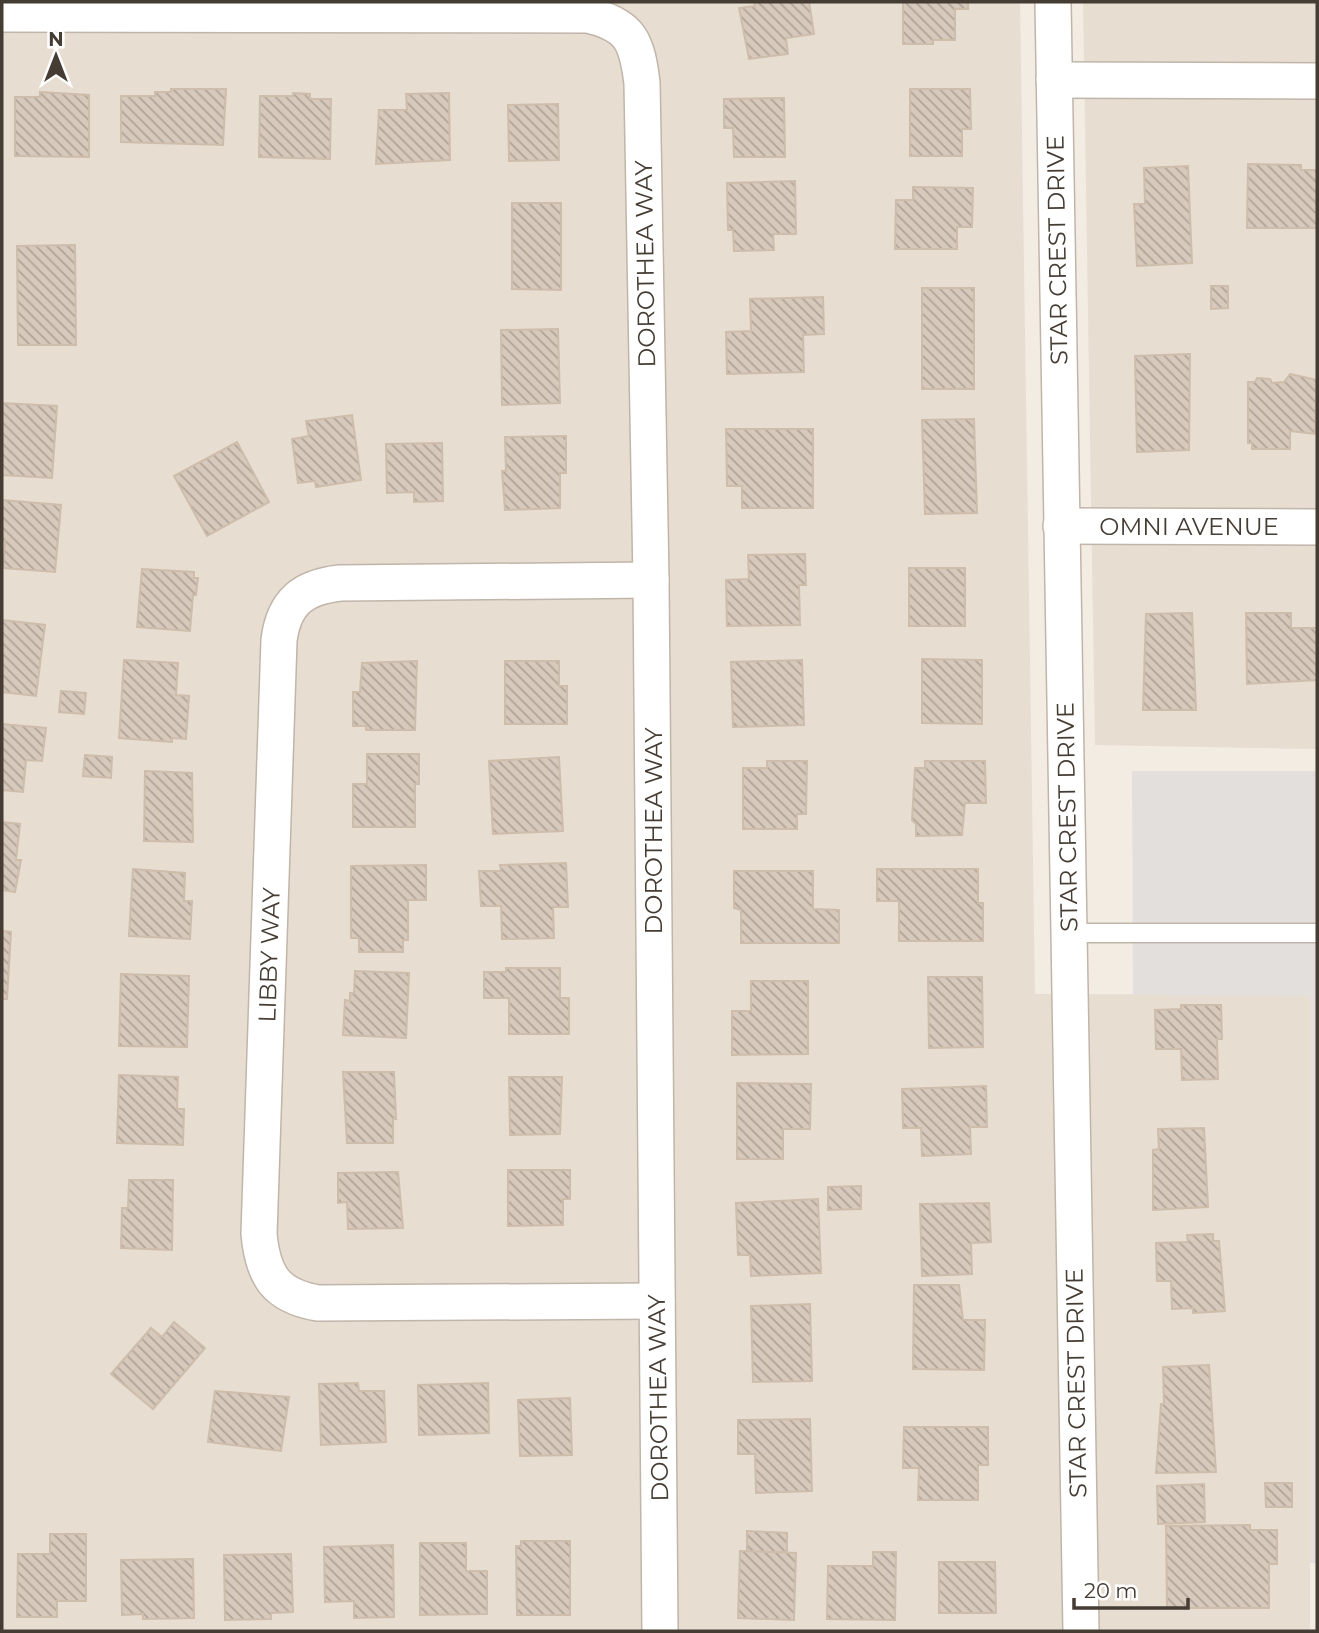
<svg xmlns="http://www.w3.org/2000/svg" width="1319" height="1633" viewBox="0 0 1319 1633" font-family="Montserrat,sans-serif">
<defs>
<pattern id="building-back-hatch" width="6" height="6" patternUnits="userSpaceOnUse" patternTransform="scale(1.75)"><rect width="6" height="6" fill="#d7c9bb"/><path d="M-1 5l2 2M0 0l6 6M5-1l2 2" fill="none" stroke="#b0a499"/></pattern>
</defs>
<rect width="100%" height="100%" fill="#f2ece3"/>
<g fill="#e7ddd1">
<polygon points="2,2 1020,2 1035,994 1310,995 1310,1631 2,1631"/>
<polygon points="1083,2 1317,2 1317,749 1095,745"/>
</g>
<polygon fill="#e3dfdc" points="1132,771 1317,771 1317,1563 1310,1563 1310,996 1133,995"/>
<g fill="url(#building-back-hatch)" stroke="#cfbdac" stroke-width="2">
<polygon points="754,2 809,2 814,34 786,38 788,54 749,59 739,8 755,6"/>
<polygon points="903,2 968,2 968,9 955,9 955,40 933,40 933,44 903,44"/>
<polygon points="171,89 226,89 223,145 121,142 121,96 155,96 155,92 171,92"/>
<polygon points="910,89 970,89 971,129 962,129 962,156 910,156"/>
<polygon points="40,92 89,95 89,157 15,156 15,97 40,97"/>
<polygon points="293,93 310,94 310,99 331,99 330,159 259,157 260,96 293,96"/>
<polygon points="449,93 450,160 376,164 379,110 407,110 406,94"/>
<polygon points="784,98 785,157 734,157 733,128 724,128 724,99"/>
<polygon points="558,104 559,160 509,161 508,105"/>
<polygon points="1248,164 1301,165 1301,170 1317,170 1317,228 1247,228"/>
<polygon points="1188,166 1192,263 1137,266 1134,204 1145,204 1144,168"/>
<polygon points="795,181 796,234 773,234 774,250 734,251 733,230 728,230 727,183"/>
<polygon points="913,187 973,188 972,227 957,227 957,249 895,249 896,200 913,200"/>
<polygon points="512,203 561,203 561,290 512,289"/>
<polygon points="75,245 76,345 18,345 17,246"/>
<polygon points="1211,286 1228,286 1228,308 1211,309"/>
<rect x="922" y="288" width="52" height="101"/>
<polygon points="823,297 824,334 803,335 804,372 727,374 726,332 751,331 750,299"/>
<polygon points="558,329 560,403 502,405 501,330"/>
<polygon points="1190,354 1189,450 1137,452 1135,356"/>
<polygon points="1290,374 1317,380 1315,434 1290,431 1290,449 1252,449 1252,443 1248,443 1248,382 1255,382 1257,378 1270,379 1272,383 1284,382"/>
<polygon points="2,403 57,406 52,478 2,475"/>
<polygon points="352,415 361,480 316,487 315,481 298,483 292,439 309,436 306,421"/>
<polygon points="974,419 977,513 925,514 922,420"/>
<polygon points="726,429 813,429 813,508 742,508 742,486 727,486"/>
<polygon points="566,436 566,473 560,473 560,508 505,510 502,471 506,471 505,437"/>
<polygon points="237,442 269,502 207,536 174,476"/>
<polygon points="442,443 443,501 414,502 414,492 387,493 386,444"/>
<polygon points="2,500 61,505 55,572 3,568 5,541 2,540"/>
<polygon points="805,554 806,585 799,585 800,625 727,626 726,580 749,579 748,555"/>
<rect x="909" y="568" width="56" height="58"/>
<polygon points="142,569 194,572 194,578 198,578 196,595 193,595 190,631 137,627"/>
<polygon points="1192,613 1196,710 1143,710 1146,614"/>
<polygon points="1246,613 1291,613 1291,628 1317,628 1317,680 1247,684"/>
<polygon points="2,620 45,625 36,696 2,692"/>
<polygon points="922,659 982,660 982,724 922,723"/>
<polygon points="124,660 178,663 176,695 189,696 186,739 172,738 172,742 119,738"/>
<polygon points="802,660 804,725 733,727 731,662"/>
<polygon points="417,661 415,730 366,730 366,726 353,726 353,692 360,692 362,663"/>
<polygon points="505,661 559,661 559,686 567,686 567,724 505,724"/>
<polygon points="61,691 86,693 84,714 59,712"/>
<polygon points="2,724 46,728 42,761 26,760 23,792 2,790"/>
<polygon points="367,754 419,754 419,784 415,784 415,827 353,827 353,784 367,784"/>
<polygon points="85,755 112,757 111,778 83,776"/>
<polygon points="559,757 563,831 493,834 489,761"/>
<polygon points="767,761 807,761 806,814 797,814 797,829 743,829 743,768 767,768"/>
<polygon points="925,761 985,761 986,803 965,803 962,835 916,836 916,824 912,820 915,768 925,768"/>
<polygon points="145,771 192,773 193,842 144,841"/>
<polygon points="2,822 20,824 16,860 21,860 15,892 2,890"/>
<polygon points="566,863 568,907 553,907 554,938 502,939 501,906 481,906 479,871 501,871 500,865"/>
<polygon points="426,865 426,900 408,900 408,940 403,940 403,952 359,952 359,938 351,938 351,866"/>
<polygon points="133,869 185,873 184,901 192,901 190,939 129,936"/>
<polygon points="877,869 978,869 978,903 983,903 983,941 899,941 899,901 877,901"/>
<polygon points="734,871 813,871 813,909 839,910 839,943 741,943 741,910 734,908"/>
<polygon points="2,931 11,932 7,999 2,999"/>
<polygon points="506,968 560,968 560,998 569,998 569,1034 509,1034 509,998 484,998 484,972 506,972"/>
<polygon points="355,971 409,973 406,1038 343,1035 345,1000 350,1001 350,993 354,993"/>
<polygon points="121,974 189,976 187,1047 119,1046"/>
<polygon points="928,977 982,977 983,1047 929,1048"/>
<polygon points="751,981 808,981 808,1054 732,1055 732,1011 751,1011"/>
<polygon points="1181,1005 1221,1005 1222,1039 1217,1039 1218,1079 1182,1080 1181,1049 1156,1049 1155,1010 1181,1009"/>
<polygon points="343,1072 394,1072 396,1119 393,1119 393,1143 347,1143"/>
<polygon points="119,1075 178,1077 177,1109 184,1109 183,1145 117,1143"/>
<polygon points="509,1077 562,1077 560,1134 510,1135"/>
<polygon points="737,1083 811,1084 810,1129 783,1129 783,1159 737,1159"/>
<polygon points="986,1086 987,1127 970,1127 971,1154 922,1156 921,1128 903,1128 902,1089"/>
<polygon points="1204,1128 1208,1207 1153,1210 1153,1150 1159,1149 1158,1129"/>
<polygon points="508,1170 570,1170 570,1199 563,1199 563,1225 508,1226"/>
<polygon points="398,1172 403,1228 348,1229 347,1202 338,1203 338,1173"/>
<polygon points="129,1180 173,1180 172,1250 121,1248 122,1208 128,1208"/>
<polygon points="861,1186 861,1209 828,1210 828,1187"/>
<polygon points="818,1199 821,1273 751,1276 750,1255 738,1255 736,1203"/>
<polygon points="989,1203 991,1242 971,1243 972,1274 922,1276 920,1204"/>
<polygon points="1213,1234 1213,1241 1219,1241 1225,1311 1193,1313 1193,1308 1172,1309 1171,1281 1157,1281 1156,1243 1188,1242 1187,1235"/>
<polygon points="914,1285 959,1285 963,1320 985,1320 984,1370 913,1369"/>
<polygon points="810,1304 812,1381 753,1382 751,1306"/>
<polygon points="174,1322 205,1348 153,1409 111,1374 151,1328 162,1337"/>
<polygon points="1209,1365 1216,1472 1156,1473 1161,1404 1164,1404 1163,1367"/>
<polygon points="358,1383 359,1391 384,1391 386,1442 321,1445 319,1384"/>
<polygon points="488,1383 489,1433 419,1435 418,1385"/>
<polygon points="215,1391 289,1397 281,1451 208,1442"/>
<polygon points="570,1398 572,1455 520,1456 518,1400"/>
<polygon points="810,1419 812,1491 756,1493 755,1454 738,1454 738,1420"/>
<polygon points="904,1427 988,1427 988,1465 978,1465 978,1500 918,1500 919,1468 903,1468"/>
<polygon points="1265,1483 1292,1483 1292,1507 1266,1507"/>
<polygon points="1204,1484 1205,1522 1158,1524 1157,1486"/>
<polygon points="1250,1525 1250,1530 1277,1530 1277,1564 1269,1564 1269,1608 1167,1608 1166,1526"/>
<polygon points="747,1531 787,1533 787,1552 747,1552"/>
<polygon points="50,1534 86,1534 86,1601 57,1601 57,1617 17,1617 18,1554 50,1554"/>
<polygon points="521,1541 570,1541 570,1615 517,1615 516,1546 521,1546"/>
<polygon points="420,1543 466,1543 466,1571 487,1571 487,1614 420,1615"/>
<polygon points="393,1545 394,1617 354,1618 354,1601 325,1602 324,1547"/>
<polygon points="740,1551 796,1553 794,1620 738,1618"/>
<polygon points="873,1552 896,1552 895,1620 827,1619 828,1566 873,1566"/>
<polygon points="291,1554 293,1612 271,1613 271,1619 225,1620 224,1555"/>
<polygon points="193,1559 194,1618 143,1619 143,1614 122,1615 121,1560"/>
<polygon points="939,1562 995,1562 996,1613 939,1613"/>
</g>
<g fill="none" stroke-linecap="round" stroke-linejoin="round">
<defs>
<polyline id="lane" points="1069,933 1317,933"/>
<g id="street">
<polyline points="1053,2 1081,1631"/>
<path d="M 2,14 L 588,15 C 631,25 637,42 642,83 L 651,580 L 660,1631"/>
<polyline points="1054,80 1317,81"/>
<polyline points="1061,526 1317,527"/>
<path d="M 651,580 L 340,583 C 303,587 284,602 279,640 L 259,1234 C 263,1276 276,1296 318,1303 L 657,1301"/>
</g>
</defs>
<use href="#lane" stroke="#c1b5a9" stroke-width="21"/>
<use href="#street" stroke="#c1b5a9" stroke-width="38"/>
<use href="#lane" stroke="#fff" stroke-width="18"/>
<use href="#street" stroke="#fff" stroke-width="35"/>
</g>
<g text-anchor="middle" dominant-baseline="central" stroke-width="5" stroke-linejoin="round" paint-order="stroke">
<g font-size="24" fill="#453c33" stroke="#fff">
<text transform="translate(1057 250) rotate(-91)">STAR CREST DRIVE</text>
<text transform="translate(645 264) rotate(-91)">DOROTHEA WAY</text>
<text x="1189" y="526">OMNI AVENUE</text>
<text transform="translate(1067 817) rotate(-91)">STAR CREST DRIVE</text>
<text transform="translate(653 831) rotate(-90)">DOROTHEA WAY</text>
<text transform="translate(269 955) rotate(-88)">LIBBY WAY</text>
<text transform="translate(1076 1383) rotate(-91)">STAR CREST DRIVE</text>
<text transform="translate(658 1398) rotate(-91)">DOROTHEA WAY</text>
</g>
</g>
<rect width="1319" height="1633" fill="none" stroke="#453c33" stroke-width="7"/>
<g transform="translate(56 56)" stroke="#ffffff" stroke-width="5" paint-order="stroke">
<path d="M0-5L12 26L0 18L-12 26Z" fill="#453c33"/>
<text y="-10" font-size="19" font-weight="bold" text-anchor="middle" fill="#453c33">N</text>
</g>
<path d="M1074 1598v10h114v-10" fill="none" stroke="#453c33" stroke-width="3.5"/>
<text x="1084" y="1598" font-size="21" fill="#453c33" stroke="#ffffff" stroke-width="5" paint-order="stroke">20 m</text>
</svg>
